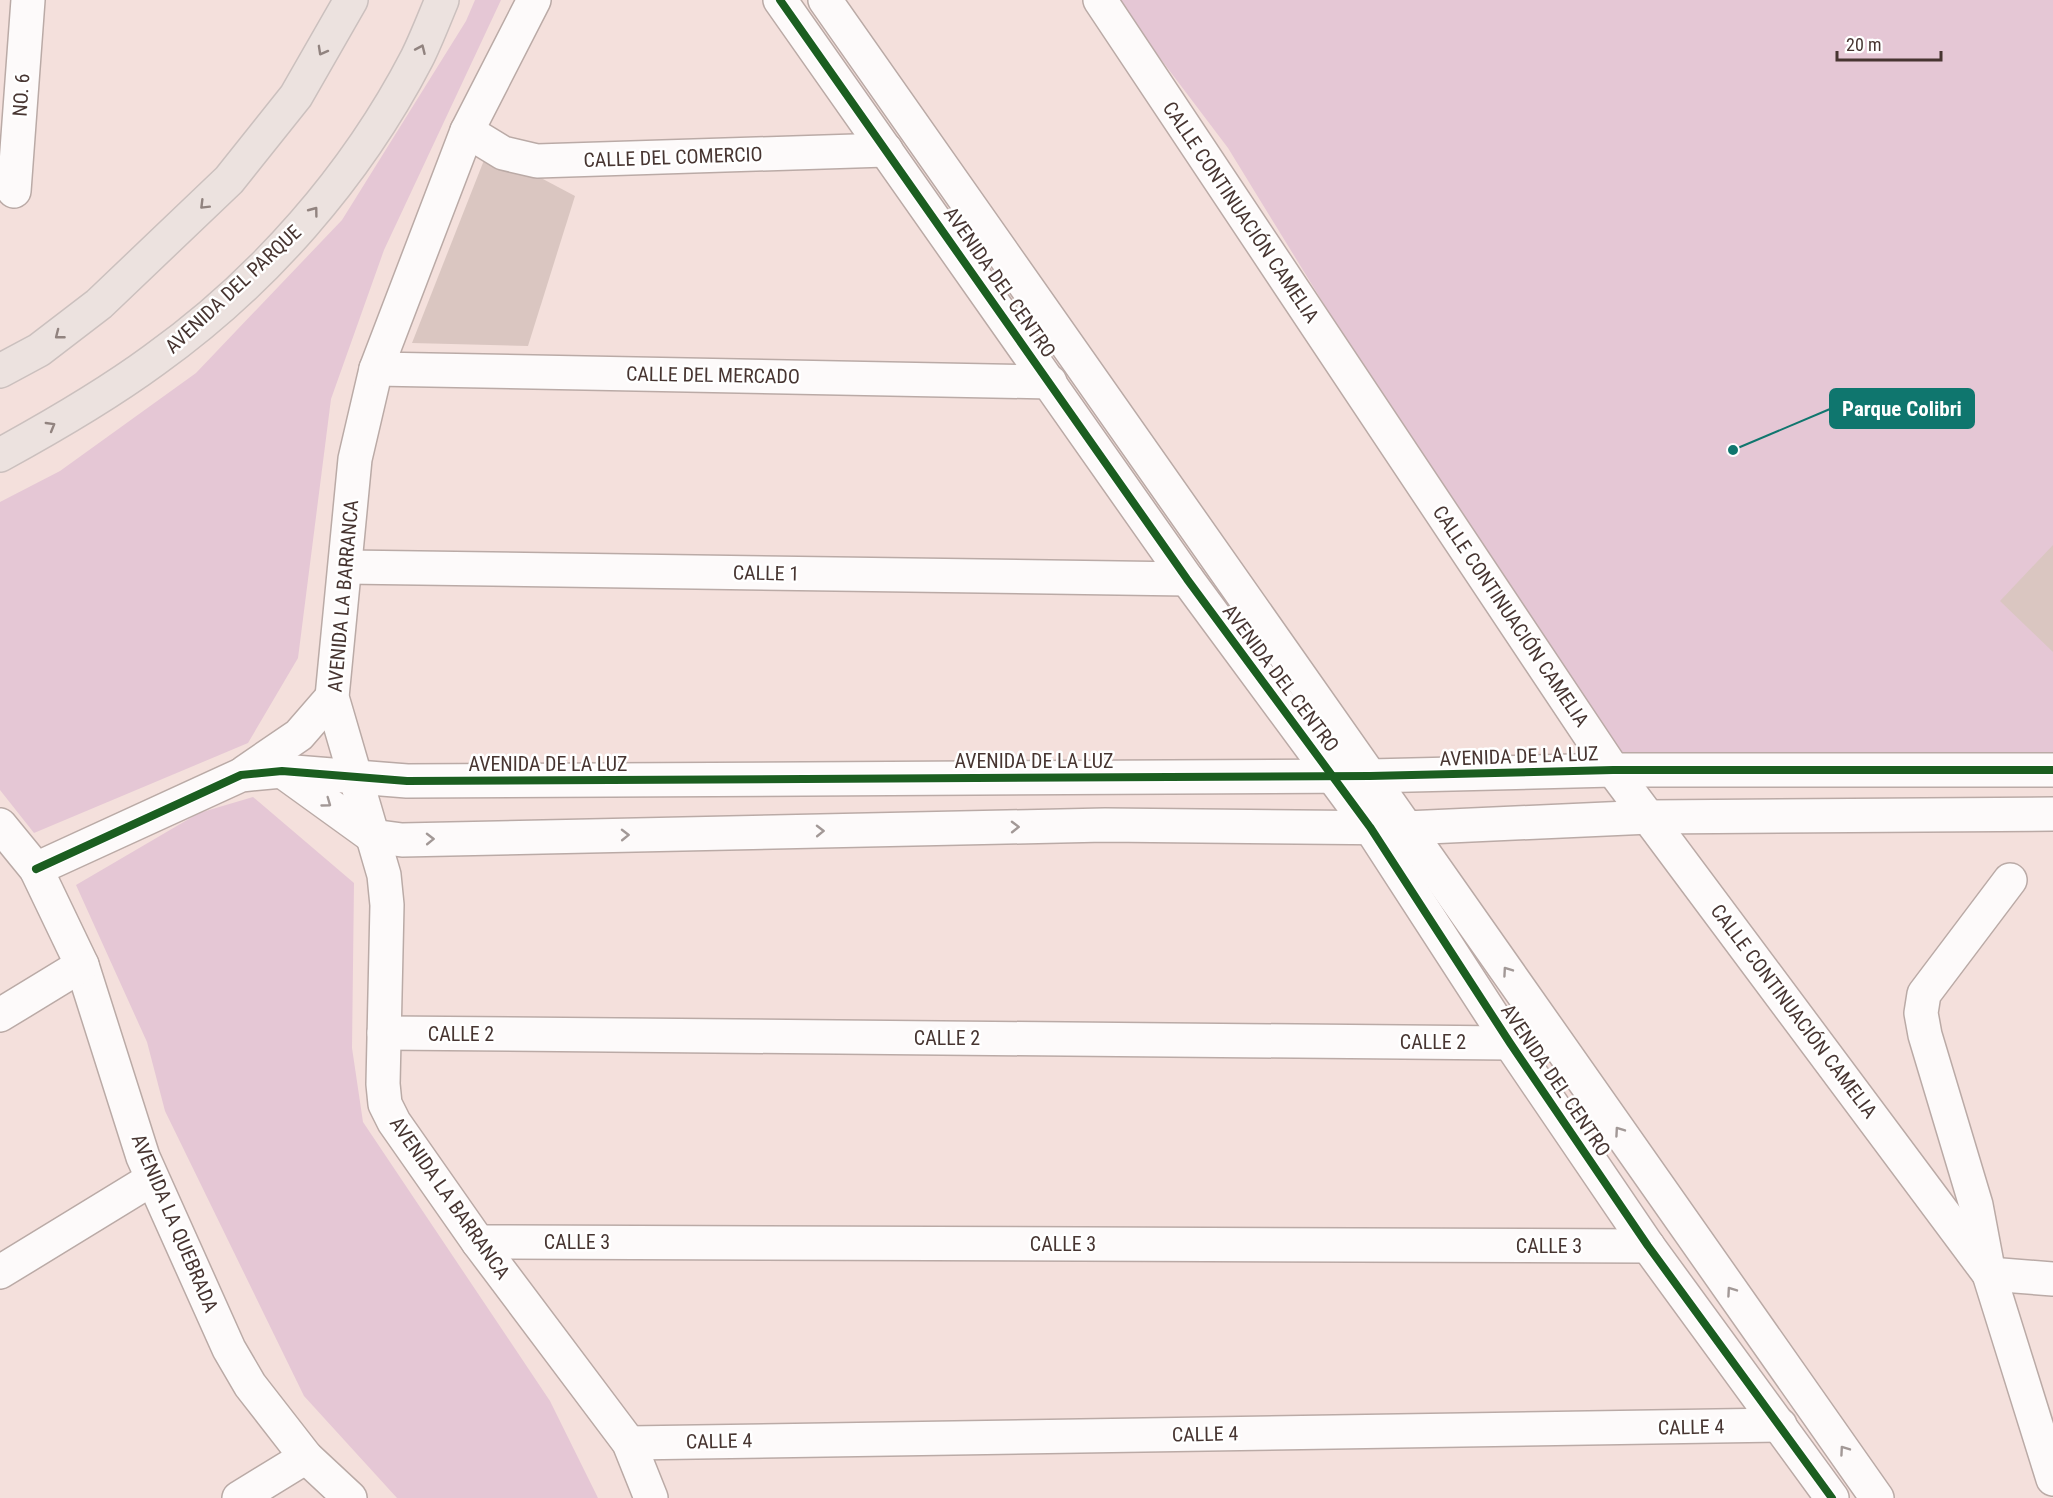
<svg xmlns="http://www.w3.org/2000/svg" width="2053" height="1498" viewBox="0 0 2053 1498" font-family="'Roboto Condensed',sans-serif">
<rect width="100%" height="100%" fill="#f4e0dc"/>
<g fill="#e5c7d5">
<polygon points="475,0 501,0 384,250 331,399 298,658 248,743 34,833 0,790 0,502 60,471 196,373 342,220 466,21"/>
<polygon points="1116,0 2053,0 2053,776 1599,752 1228,148"/>
<polygon points="253,797 354,883 352,1048 363,1122 550,1401 598,1498 397,1498 304,1396 165,1111 147,1042 76,885 199,813"/>
</g>
<g fill="#dac6c1">
<polygon points="488,150 575,196 528,346 412,343"/>
<polygon points="2053,545 2053,652 2000,601"/>
</g>
<g fill="none" stroke-linecap="round" stroke-linejoin="round">
<defs>
<g id="minor">
<polyline points="534,0 467,131 376,369 355,459 332,697 384,875 387,905 383,1084 385,1104 394,1122 478,1242 629,1443 651,1498"/>
<polyline points="780,0 1187,579 1370,827 1510,1043 1648,1246 1832,1498"/>
<polyline points="825,0 1877,1498"/>
<polyline points="1100,0 1613,770 1989,1274 2053,1279"/>
<polyline points="467,131 503,153 537,161 886,150"/>
<polyline points="14,191 28,0"/>
<polyline points="376,369 1050,382"/>
<polyline points="346,567 1187,579"/>
<polyline points="282,771 372,836 402,840 1105,825 1406,828 1650,817 2053,814"/>
<polyline points="245,772 299,735 332,697"/>
<polyline points="0,825 36,869 82,965 143,1157 229,1349 250,1385 306,1457 350,1498"/>
<polyline points="36,869 241,775 282,771 407,781 1370,776 1613,770 2053,770"/>
<polyline points="2010,880 1924,994 1921,1013 1925,1035 1976,1205 1989,1274 2053,1479"/>
<polyline points="0,1015 82,965"/>
<polyline points="384,1033 1510,1043"/>
<polyline points="478,1242 1648,1246"/>
<polyline points="0,1272 152,1179"/>
<polyline points="629,1443 1780,1425"/>
<polyline points="239,1498 306,1457"/>
</g>
<g id="major">
<polyline points="0,371 39,350 99,304 229,180 296,96 351,0"/>
<path d="M 0,455 C 53,426 105,396 154,360 C 262,283 356,176 417,58 C 426,40 434,19 442,0"/>
</g>
</defs>
<use href="#minor" stroke="#baaaa6" stroke-width="36"/>
<use href="#major" stroke="#cbc0be" stroke-width="36"/>
<use href="#minor" stroke="#fdfafa" stroke-width="33"/>
<use href="#major" stroke="#ece2df" stroke-width="33"/>
<defs>
<g id="cycleway">
<polyline points="780,0 1187,579 1370,827 1510,1043 1648,1246 1832,1498"/>
<polyline points="36,869 241,775 282,771 407,781 1370,776 1613,770 2053,770"/>
</g>
</defs>
<use href="#cycleway" stroke="#fff" stroke-width="11"/>
<use href="#cycleway" stroke="#1b5e20" stroke-width="8"/>
</g>
<defs><path id="oneway-chevron" d="M-2-3.5L2.5 0L-2 3.5" fill="none" stroke-width="1.6" stroke-linecap="round" stroke-linejoin="round" transform="scale(1.5)"/></defs>
<g stroke="#91837f">
<use href="#oneway-chevron" transform="translate(421 49) rotate(-66)"/>
<use href="#oneway-chevron" transform="translate(322 51) rotate(119)"/>
<use href="#oneway-chevron" transform="translate(204 205) rotate(135)"/>
<use href="#oneway-chevron" transform="translate(314 211) rotate(-53)"/>
<use href="#oneway-chevron" transform="translate(59 335) rotate(142)"/>
<use href="#oneway-chevron" transform="translate(51 426) rotate(-30)"/>
</g>
<g stroke="#a29896">
<use href="#oneway-chevron" transform="translate(327 803) rotate(36)"/>
<use href="#oneway-chevron" transform="translate(1015 827) rotate(-1)"/>
<use href="#oneway-chevron" transform="translate(820 831) rotate(-1)"/>
<use href="#oneway-chevron" transform="translate(625 835) rotate(-1)"/>
<use href="#oneway-chevron" transform="translate(430 839) rotate(-1)"/>
<use href="#oneway-chevron" transform="translate(1507 971) rotate(-125)"/>
<use href="#oneway-chevron" transform="translate(1619 1131) rotate(-125)"/>
<use href="#oneway-chevron" transform="translate(1731 1291) rotate(-125)"/>
<use href="#oneway-chevron" transform="translate(1844 1450) rotate(-125)"/>
</g>
<g text-anchor="middle" dominant-baseline="central" stroke-width="5" stroke-linejoin="round" paint-order="stroke">
<g font-size="20" fill="#473531" stroke="#fff">
<text transform="translate(21 95) rotate(-86)">NO. 6</text>
<text transform="translate(673 157) rotate(-2)">CALLE DEL COMERCIO</text>
<text transform="translate(1241 212) rotate(56)">CALLE CONTINUACIÓN CAMELIA</text>
<text transform="translate(1000 282) rotate(55)">AVENIDA DEL CENTRO</text>
<text transform="translate(233 289) rotate(-43)">AVENIDA DEL PARQUE</text>
<text transform="translate(713 375) rotate(1)">CALLE DEL MERCADO</text>
<text transform="translate(766 573) rotate(1)">CALLE 1</text>
<text transform="translate(343 596) rotate(-85)">AVENIDA LA BARRANCA</text>
<text transform="translate(1511 616) rotate(56)">CALLE CONTINUACIÓN CAMELIA</text>
<text transform="translate(1281 678) rotate(53)">AVENIDA DEL CENTRO</text>
<text transform="translate(1519 756) rotate(-2)">AVENIDA DE LA LUZ</text>
<text x="1034" y="761">AVENIDA DE LA LUZ</text>
<text x="548" y="764">AVENIDA DE LA LUZ</text>
<text transform="translate(1794 1011) rotate(53)">CALLE CONTINUACIÓN CAMELIA</text>
<text x="461" y="1034">CALLE 2</text>
<text x="947" y="1038">CALLE 2</text>
<text x="1433" y="1042">CALLE 2</text>
<text transform="translate(1556 1080) rotate(56)">AVENIDA DEL CENTRO</text>
<text transform="translate(450 1198) rotate(55)">AVENIDA LA BARRANCA</text>
<text transform="translate(175 1223) rotate(67)">AVENIDA LA QUEBRADA</text>
<text x="577" y="1242">CALLE 3</text>
<text x="1063" y="1244">CALLE 3</text>
<text x="1549" y="1246">CALLE 3</text>
<text transform="translate(1691 1427) rotate(-1)">CALLE 4</text>
<text transform="translate(1205 1434) rotate(-1)">CALLE 4</text>
<text transform="translate(719 1441) rotate(-1)">CALLE 4</text>
</g>
</g>
<path fill="none" stroke="#0f766e" stroke-width="2" d="M1733 450L1830 409"/>
<circle fill="#0f766e" stroke="#fff" stroke-width="2" cx="1733" cy="450" r="6"/>
<rect fill="#0f766e" stroke="#0f766e" stroke-width="2" x="1830" y="389" width="144" height="39" rx="6"/>
<g font-size="21" text-anchor="middle" font-weight="bold" fill="#fff">
<text x="1902" y="416">Parque Colibri</text>
</g>
<path d="M1837 51v9h104v-9" fill="none" stroke="#473531" stroke-width="3"/>
<text x="1846" y="51" font-size="18" fill="#473531" stroke="#ffffff" stroke-width="4.5" paint-order="stroke">20 m</text>
</svg>
